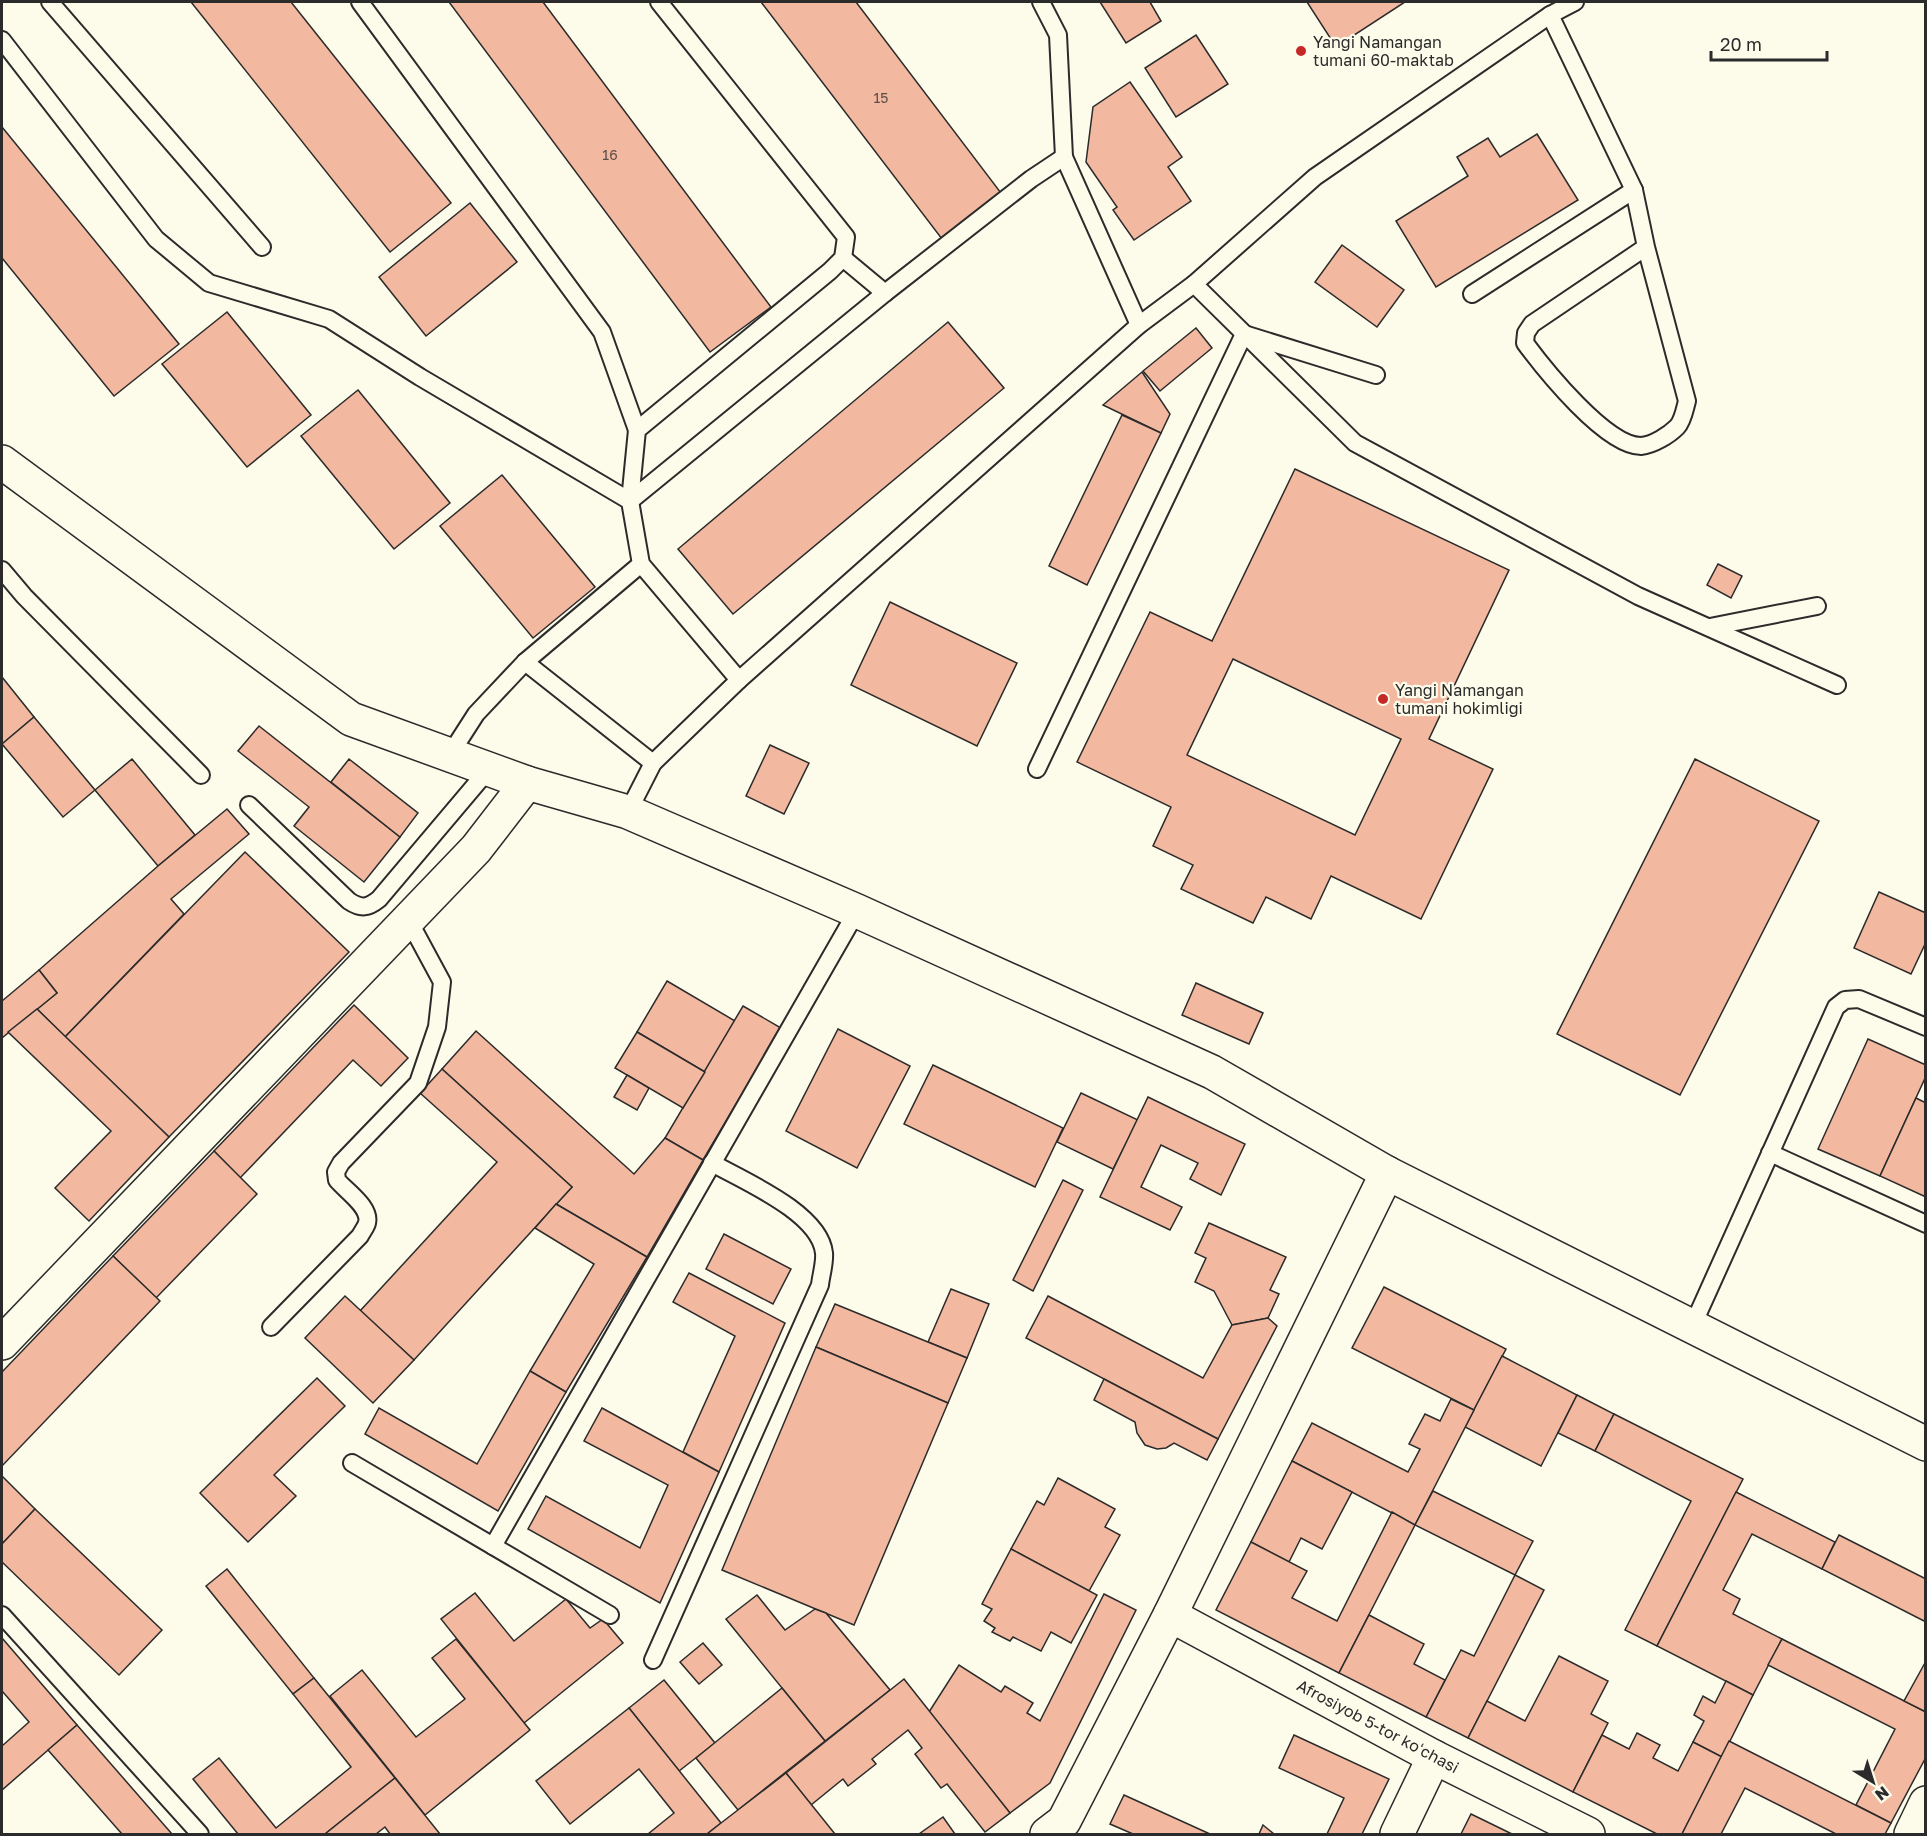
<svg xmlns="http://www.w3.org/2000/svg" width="1927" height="1836" viewBox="0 0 1927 1836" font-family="'Golos Text',sans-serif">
<rect width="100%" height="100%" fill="#fdfbea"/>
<g fill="#f2b8a0" stroke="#2b2b2b" stroke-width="1.5" fill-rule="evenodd">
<polygon points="191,2 291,2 451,203 390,252"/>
<polygon points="449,2 543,2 771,307 710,352"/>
<polygon points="761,2 856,2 1001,193 942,239"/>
<polygon points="1100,2 1150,2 1161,21 1126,43"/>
<polygon points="1307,2 1405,2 1336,47"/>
<polygon points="1196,35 1228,84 1176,117 1145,68"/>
<polygon points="1130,82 1182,157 1168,167 1191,201 1134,240 1113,210 1117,207 1086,162 1093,107"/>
<polygon points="2,127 179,344 114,396 2,258"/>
<polygon points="1537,134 1578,200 1436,287 1396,221 1468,176 1457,157 1488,138 1500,157"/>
<polygon points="470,203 517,262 426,336 379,277"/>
<polygon points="1342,245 1404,290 1377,327 1315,282"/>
<polygon points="227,312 311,415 247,467 162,364"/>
<polygon points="948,322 1004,388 733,614 678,549"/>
<polygon points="1196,328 1212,348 1160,391 1143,371"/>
<polygon points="1142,372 1170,414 1161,433 1103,405"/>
<polygon points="358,390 450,503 394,549 301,436"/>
<polygon points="1122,415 1161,433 1087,585 1049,566"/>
<path d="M 1295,469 L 1509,570 L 1429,739 L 1493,769 L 1421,919 L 1331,876 L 1311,919 L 1266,897 L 1253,923 L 1181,889 L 1193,865 L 1153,846 L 1171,807 L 1077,762 L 1150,612 L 1212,641 ZM 1233,659 L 1401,739 L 1355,835 L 1187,755 Z"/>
<polygon points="502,475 595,587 533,638 440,526"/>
<polygon points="1718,564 1742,576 1731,598 1707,585"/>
<polygon points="890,602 1017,663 977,746 851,685"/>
<polygon points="2,677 34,717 2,744"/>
<polygon points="34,717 95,790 63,817 2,744"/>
<polygon points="259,726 400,837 364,882 294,826 309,807 238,751"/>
<polygon points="770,745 809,763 784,814 746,796"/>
<polygon points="132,759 195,835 158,866 95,790"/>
<polygon points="349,759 418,813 400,837 331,782"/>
<polygon points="1695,759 1819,821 1680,1095 1557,1034"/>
<polygon points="227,809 249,834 171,899 184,914 65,1037 37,1009 57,993 39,970 158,866"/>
<polygon points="245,852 349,952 169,1137 65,1037"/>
<polygon points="1879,892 1926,913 1926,942 1911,974 1854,948"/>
<polygon points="39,970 57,993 2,1038 2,1001"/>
<polygon points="667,981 735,1021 705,1072 637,1032"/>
<polygon points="1196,983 1263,1013 1249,1044 1182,1015"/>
<polygon points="354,1005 408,1058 381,1086 353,1060 240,1178 214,1151"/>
<polygon points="743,1006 781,1028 703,1160 665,1138"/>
<polygon points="37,1009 169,1137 89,1221 55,1188 111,1131 8,1032"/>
<polygon points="838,1029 910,1066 857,1168 786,1131"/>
<polygon points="476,1031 634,1174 665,1138 703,1160 647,1257 556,1204 572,1187 442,1069"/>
<polygon points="637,1032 705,1072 683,1108 615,1068"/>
<polygon points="1868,1039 1926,1065 1926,1076 1880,1176 1818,1149"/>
<polygon points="933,1065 1063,1128 1035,1187 904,1124"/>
<polygon points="442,1069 572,1187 414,1360 360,1311 497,1162 420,1093"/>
<polygon points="627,1075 649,1088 637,1110 614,1097"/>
<polygon points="1081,1093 1138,1120 1113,1169 1057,1142"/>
<polygon points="1148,1097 1245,1144 1221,1195 1190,1179 1198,1163 1161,1145 1141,1187 1182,1207 1170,1230 1100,1197"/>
<polygon points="1916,1098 1926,1103 1926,1197 1880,1176"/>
<polygon points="214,1151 257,1194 156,1298 113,1256"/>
<polygon points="1063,1180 1083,1190 1033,1291 1013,1280"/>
<polygon points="556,1204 647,1257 566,1392 530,1371 594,1264 535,1228"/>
<polygon points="1209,1223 1286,1257 1270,1290 1279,1294 1268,1318 1232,1325 1214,1291 1195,1282 1206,1258 1195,1253"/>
<polygon points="724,1234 791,1269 773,1304 706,1269"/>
<polygon points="113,1256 160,1301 2,1466 2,1372"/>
<polygon points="689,1273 785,1323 719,1472 683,1452 735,1336 673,1302"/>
<polygon points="1384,1287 1506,1349 1474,1410 1352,1348"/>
<polygon points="951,1289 989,1304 967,1358 928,1342"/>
<polygon points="345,1296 414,1360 373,1403 305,1338"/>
<polygon points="1048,1296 1203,1378 1232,1325 1268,1318 1277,1326 1218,1439 1026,1338"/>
<polygon points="835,1304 967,1358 948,1403 816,1347"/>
<polygon points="816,1347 948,1403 854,1625 722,1570"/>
<polygon points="1502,1356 1577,1395 1541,1466 1465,1427"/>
<polygon points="530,1371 566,1392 498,1511 365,1434 379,1408 477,1464"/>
<polygon points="317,1378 345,1406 274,1475 296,1496 248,1542 200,1493"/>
<polygon points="1104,1379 1218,1439 1207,1460 1174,1443 1166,1448 1157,1449 1145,1445 1137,1433 1135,1422 1094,1400"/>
<polygon points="1577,1395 1614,1414 1595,1451 1558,1433"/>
<polygon points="1451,1399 1474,1410 1415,1525 1292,1461 1312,1423 1408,1472 1420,1449 1409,1444 1425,1414 1440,1421"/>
<polygon points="602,1408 719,1472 660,1603 528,1529 546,1496 640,1548 668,1485 584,1441"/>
<polygon points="1614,1414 1743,1479 1657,1646 1625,1630 1691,1501 1595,1451"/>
<polygon points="1292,1461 1352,1492 1322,1549 1301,1538 1289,1562 1251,1542"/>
<polygon points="2,1476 35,1509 2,1544"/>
<polygon points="1058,1478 1115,1509 1105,1527 1120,1535 1089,1591 1011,1549 1037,1501 1044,1505"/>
<polygon points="1433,1491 1533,1541 1515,1575 1415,1525"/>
<polygon points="1736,1492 1835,1542 1822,1569 1752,1534 1723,1590 1740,1599 1733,1614 1782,1639 1753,1695 1657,1646"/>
<polygon points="35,1509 162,1630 119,1675 2,1562 2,1544"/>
<polygon points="1392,1512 1415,1525 1339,1673 1216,1610 1251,1542 1307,1571 1292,1598 1337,1621"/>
<polygon points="1839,1535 1926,1579 1926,1622 1822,1569"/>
<polygon points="1011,1549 1097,1595 1071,1643 1051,1632 1041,1651 1013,1637 1010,1641 992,1632 995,1628 984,1621 992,1609 982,1604"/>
<polygon points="227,1569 314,1678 293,1694 206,1586"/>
<polygon points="1515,1575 1544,1590 1468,1738 1426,1717 1461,1650 1474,1656"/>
<polygon points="475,1593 514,1641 566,1599 590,1628 603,1619 623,1643 524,1723 441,1619"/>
<polygon points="1104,1594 1136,1610 1050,1783 1010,1813 929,1712 959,1665 1001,1692 1005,1686 1033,1703 1027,1713 1040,1721"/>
<polygon points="757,1595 785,1630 815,1609 826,1613 890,1690 825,1741 726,1619"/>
<polygon points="1369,1615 1424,1644 1414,1664 1445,1680 1426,1717 1339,1673"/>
<polygon points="2,1638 77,1725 2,1790 2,1746 29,1722 2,1691"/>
<polygon points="456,1639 530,1730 425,1815 330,1696 362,1670 416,1737 465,1699 432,1658"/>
<polygon points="1782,1639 1926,1712 1926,1757 1891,1823 1856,1805 1895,1729 1768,1665"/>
<polygon points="703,1643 722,1665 699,1684 680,1662"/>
<polygon points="1559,1656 1608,1681 1591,1714 1608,1723 1573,1792 1468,1738 1487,1701 1525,1721"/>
<polygon points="1926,1661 1926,1712 1904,1701"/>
<polygon points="314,1678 395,1778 325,1834 238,1834 193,1779 219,1758 276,1828 351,1767 293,1694"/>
<polygon points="904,1679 1010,1813 985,1832 947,1784 941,1788 915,1754 922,1748 908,1730 872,1759 876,1764 848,1786 843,1779 811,1805 786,1773"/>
<polygon points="664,1680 715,1743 679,1771 629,1708"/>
<polygon points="1726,1681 1753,1695 1722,1757 1693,1742 1704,1721 1694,1715 1703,1696 1715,1703"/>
<polygon points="782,1688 825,1741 738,1810 696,1758"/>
<polygon points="629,1708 721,1823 707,1834 648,1834 674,1813 639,1769 570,1824 536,1781"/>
<polygon points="77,1725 172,1834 122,1834 48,1750"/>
<polygon points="1637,1733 1660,1745 1653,1758 1678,1771 1693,1742 1722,1757 1682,1834 1657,1834 1573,1792 1602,1735 1629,1749"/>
<polygon points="1294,1735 1389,1779 1362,1834 1327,1834 1344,1798 1279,1768"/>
<polygon points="1729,1741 1891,1823 1885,1834 1836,1834 1745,1788 1721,1834 1682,1834"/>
<polygon points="786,1773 835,1834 707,1834 721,1823"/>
<polygon points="395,1778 440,1834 390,1834 385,1827 376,1834 325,1834"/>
<polygon points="1124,1795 1210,1834 1133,1834 1110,1824"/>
<polygon points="1471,1814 1512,1834 1461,1834"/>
<polygon points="943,1817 955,1834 919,1834"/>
<polygon points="1263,1825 1274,1834 1259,1834"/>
</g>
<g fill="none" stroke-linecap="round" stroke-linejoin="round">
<defs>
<g id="lane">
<polyline points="50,2 262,247"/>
<polyline points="360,2 602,332 637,430"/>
<polyline points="1041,2 1058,35 1064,157 1139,325"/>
<path d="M 1550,15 L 1634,190 L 1646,247 L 1687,401 C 1685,408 1683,421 1677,427 C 1669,435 1653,445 1641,446 C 1606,446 1545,370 1525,343 L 1526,333 L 1532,324 L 1646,247"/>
<polyline points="2,40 156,239 209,283 329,319 420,377 630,501 885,293"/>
<polyline points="843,258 885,293 1031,179 1064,157"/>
<polyline points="1194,284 1355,443 1638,596 1837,685"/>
<polyline points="1472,294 1634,190"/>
<polyline points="2,570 24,596 201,775"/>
<polyline points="1710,627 1817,606"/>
<polyline points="525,662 653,763"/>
<polyline points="739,680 1139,325 1194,284 1315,177 1550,15 1575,2"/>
<polyline points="449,756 476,714 525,662 641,564"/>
<polyline points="1037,769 1244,334 1376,375"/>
<path d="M 249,805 L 349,901 C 361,909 368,908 379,899 L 488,770"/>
<polyline points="628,812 653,763 739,680 641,564 630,501 637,430 830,271 843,258 846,237 659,2"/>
<polyline points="1770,1153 1926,1224"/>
<path d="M 271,1327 L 360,1236 C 362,1232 366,1227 367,1223 C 371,1207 346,1191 337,1180 L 336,1172 L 341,1163 L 418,1083 L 437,1027 L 442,982 L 408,919"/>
<polyline points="1692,1327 1836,1007 1845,1000 1859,999 1926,1027"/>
<polyline points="352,1463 610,1615"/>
<polyline points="493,1546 857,911"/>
<polyline points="2,1615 200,1834"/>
<path d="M 653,1660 L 820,1285 C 821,1275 825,1263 824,1253 C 820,1213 744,1181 712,1163"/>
</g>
<g id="street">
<polyline points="2,1343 476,849 527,783"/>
<polyline points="1170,1615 1434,1757 1588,1834"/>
<polyline points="1047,1834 1064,1821 1170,1615 1387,1173"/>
<polyline points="1397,1834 1434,1757"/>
<polyline points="1911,1834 1926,1803"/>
</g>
<polyline id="secondary" points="2,462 351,719 527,783 628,812 857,911 1212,1072 1387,1173 1926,1444"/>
</defs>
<use href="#lane" stroke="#2b2b2b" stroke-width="20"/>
<use href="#street" stroke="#2b2b2b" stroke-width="36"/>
<use href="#secondary" stroke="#2b2b2b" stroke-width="36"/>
<use href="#lane" stroke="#fdfbea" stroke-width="16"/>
<use href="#street" stroke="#fdfbea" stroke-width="33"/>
<use href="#secondary" stroke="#fdfbea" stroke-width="33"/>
</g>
<g fill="#c62828" stroke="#fdfbea" stroke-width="2">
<circle cx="1301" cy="51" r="6"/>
<circle cx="1383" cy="699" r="6"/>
</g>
<g text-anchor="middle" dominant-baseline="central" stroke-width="4.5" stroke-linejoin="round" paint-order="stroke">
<g font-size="14" fill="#5d4e48">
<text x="881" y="97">15</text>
<text x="610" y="154">16</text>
</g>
<g font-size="16" fill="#2b2b2b" stroke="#fdfbea" text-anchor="start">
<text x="1313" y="42">Yangi Namangan<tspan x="1313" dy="18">tumani 60-maktab</tspan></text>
<text x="1395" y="690">Yangi Namangan<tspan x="1395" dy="18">tumani hokimligi</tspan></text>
</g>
<g font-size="16" fill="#2b2b2b" stroke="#fdfbea">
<text transform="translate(1378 1726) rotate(28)">Afrosiyob 5-tor koʻchasi</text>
</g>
</g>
<rect width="1927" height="1836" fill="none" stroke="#2b2b2b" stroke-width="6"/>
<g transform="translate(1873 1782) rotate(142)" stroke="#fdfbea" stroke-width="4.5" paint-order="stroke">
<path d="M0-4.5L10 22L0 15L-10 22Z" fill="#2b2b2b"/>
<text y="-9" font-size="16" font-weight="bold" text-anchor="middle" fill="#2b2b2b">N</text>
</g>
<path d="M1711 51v9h116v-9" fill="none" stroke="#2b2b2b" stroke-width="3"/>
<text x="1720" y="51" font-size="18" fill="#2b2b2b" stroke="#fdfbea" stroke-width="4.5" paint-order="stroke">20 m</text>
</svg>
